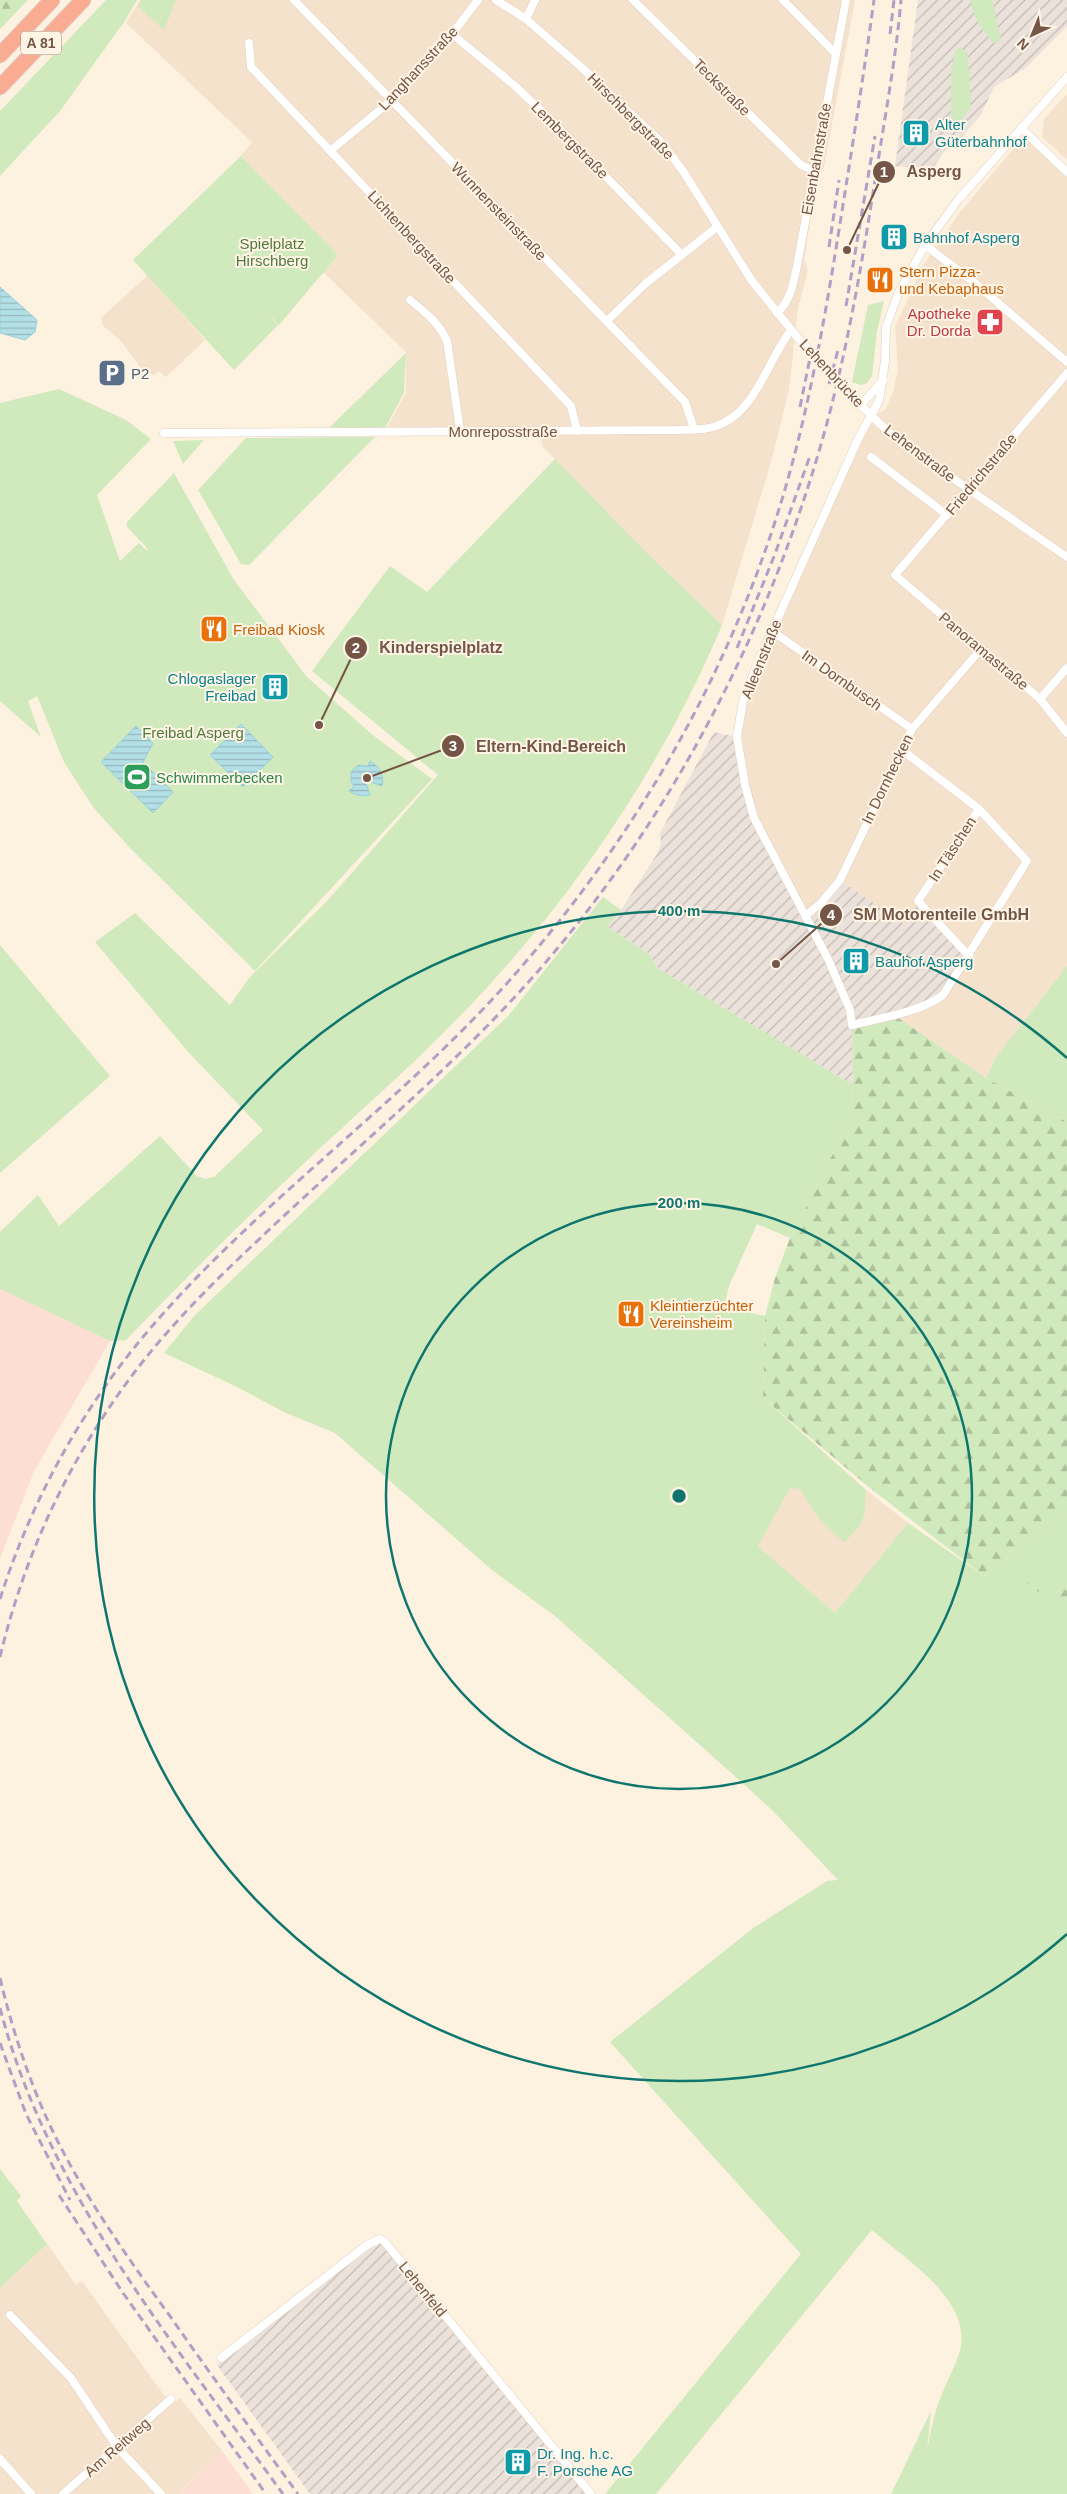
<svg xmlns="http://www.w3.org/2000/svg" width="1067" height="2494" viewBox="0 0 1067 2494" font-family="Helvetica,sans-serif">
<defs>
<pattern id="industrial-furrows" width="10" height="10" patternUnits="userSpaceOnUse" patternTransform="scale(1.25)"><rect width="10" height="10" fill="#ebe2db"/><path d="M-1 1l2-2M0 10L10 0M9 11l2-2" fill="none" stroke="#c3bab3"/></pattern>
<pattern id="forest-firs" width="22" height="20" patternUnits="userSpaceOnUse" patternTransform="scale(1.25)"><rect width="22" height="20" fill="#d0eabd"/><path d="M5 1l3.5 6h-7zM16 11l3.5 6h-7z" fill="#adc09b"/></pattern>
<pattern id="water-rules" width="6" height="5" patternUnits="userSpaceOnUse" patternTransform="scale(1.25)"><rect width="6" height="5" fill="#b3e0e7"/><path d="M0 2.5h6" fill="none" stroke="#96b8bd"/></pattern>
</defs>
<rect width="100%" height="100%" fill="#fdf1df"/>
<g fill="#f5e2cd">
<polygon points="140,0 855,0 824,167 817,181 804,260 808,270 798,308 789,390 771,462 722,625 645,551 543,447 537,429 384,433 406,393 406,352 323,272 338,255 241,156 252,142 126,23"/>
<polygon points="1067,94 1067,160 1042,137 1044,119"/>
<polygon points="1025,135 1067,173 1067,966 996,1057 986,1078 894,1015 918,902 907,926 840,880 805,916 754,818 737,737 743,701 872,416 885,410 893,392 898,370 895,326 917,280 914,278 961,211"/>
<polygon points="148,275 205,340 166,377 159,371 154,375 143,371 120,340 102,325 101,318"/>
<polygon points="790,1487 800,1488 817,1516 865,1515 866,1490 908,1523 835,1613 758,1546"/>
<polygon points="47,2244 76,2285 82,2281 171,2405 180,2398 222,2451 181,2491 183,2494 0,2494 0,2288"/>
</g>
<g fill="#feded2">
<polygon points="0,1289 110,1341 34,1471 0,1558"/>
<polygon points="222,2451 253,2494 183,2494 181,2492"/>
</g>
<g fill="url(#industrial-furrows)">
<polygon points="918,0 1067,0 1067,26 1027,67 994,87 980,116 961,138 943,153 932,170 895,166"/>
<polygon points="714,732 737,737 754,818 805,916 840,880 907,926 918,901 969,956 939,998 852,1025 853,1085 659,969 648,953 607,927 621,910 657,854 661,844 660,833"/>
<polygon points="380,2239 577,2483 587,2494 310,2494 217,2365 233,2349 371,2248"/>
</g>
<g fill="#d0eabd">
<polygon points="106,0 137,0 124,22 60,111 0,176 0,111"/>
<polygon points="141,0 176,0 164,30 138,6"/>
<path d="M 970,0 L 992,0 L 1001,39 L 998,42 L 994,43 C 980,30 975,18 970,0 Z"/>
<polygon points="958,48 964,50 968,54 971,107 961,121 955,121 951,117 951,73 955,51"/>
<polygon points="241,156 338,255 279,325 266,311 278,325 234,370 133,260"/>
<polygon points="884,301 877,331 872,376 867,383 861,385 852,382 868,305"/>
<polygon points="406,353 404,393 384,430 330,427"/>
<polygon points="59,389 126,420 151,439 97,495 120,561 139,543 146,550 148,549 127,527 127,522 174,473 234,580 307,677 374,736 432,779 255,971 129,847 93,807 64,762 37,696 28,701 41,737 0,701 0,403"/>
<polygon points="375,437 249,565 241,564 198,490 246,438"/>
<polygon points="204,440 183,464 173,441"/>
<path d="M 555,459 L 645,551 L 722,625 C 662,768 570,903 461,1015 C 410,1068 354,1116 300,1167 C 241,1223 183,1281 126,1340 L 110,1341 L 0,1289 L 0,1232 L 38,1195 L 59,1226 L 160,1136 L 197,1176 L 205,1179 L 214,1177 L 263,1130 L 189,1053 L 95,942 L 135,913 L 230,1005 L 249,978 L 327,901 L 438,775 L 312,671 L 390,566 L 427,592 Z"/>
<path d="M 603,897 L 621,910 L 607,927 L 648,953 L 659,969 L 853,1085 L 850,1120 L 790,1238 L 757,1224 L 729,1286 L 724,1307 L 765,1316 L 763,1398 L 866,1490 C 865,1521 865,1521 844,1543 L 817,1516 L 800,1489 L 790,1488 L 758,1546 L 835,1613 L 908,1523 L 984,1576 L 1067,1513 L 1067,2494 L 891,2494 L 931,2411 L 927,2452 C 930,2433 934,2414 941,2396 C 947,2382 954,2368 959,2354 C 976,2302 905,2259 872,2230 L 656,2494 L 605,2494 L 801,2254 L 610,2042 L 752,1929 L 827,1881 L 838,1880 L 774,1812 L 737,1778 L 555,1616 L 492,1570 L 335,1433 L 286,1413 L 235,1386 L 164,1353 L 195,1315 L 509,1015 Z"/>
<polygon points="0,945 110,1076 0,1173"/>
<polygon points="1067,966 1067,1122 986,1078 996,1057"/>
<polygon points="0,2169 21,2196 17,2201 47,2244 0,2288"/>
</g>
<g fill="url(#forest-firs)">
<polygon points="0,0 28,0 0,29"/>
<polygon points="894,1015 986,1078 1067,1122 1067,1513 984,1576 870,1488 763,1398 765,1316 775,1278 790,1238 850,1120 853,1085 852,1025"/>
<polygon points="1029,1582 1045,1588 1067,1588 1067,1608 1061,1607 1026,1583"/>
</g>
<g fill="url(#water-rules)" stroke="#99d0d9">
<polygon points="0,287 37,320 35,332 25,340 0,333"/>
<polygon points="241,724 273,757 243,787 210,755"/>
<polygon points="136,726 153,743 143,762 173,792 153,813 101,762"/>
<path d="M 370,761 C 380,767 384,774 382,786 L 365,780 L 370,795 C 362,797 355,795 349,791 L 354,786 L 351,782 L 351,772 L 358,765 L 368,766 Z"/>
</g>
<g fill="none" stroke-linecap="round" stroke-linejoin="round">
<defs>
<g id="minor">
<polyline points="294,0 685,402 694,429"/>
<polyline points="496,0 526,19 580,66 662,143 683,171 752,281 798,338"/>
<polyline points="633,0 801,165 813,170"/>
<polyline points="783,0 836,54"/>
<polyline points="526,19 535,0"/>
<polyline points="452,34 514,85 550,119 681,254"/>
<polyline points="249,43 251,67 571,406 577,431"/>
<polyline points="1021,128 1067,172"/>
<polyline points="330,151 392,100 452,34 478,0"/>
<polyline points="925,245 975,283 1067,362"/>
<path d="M 410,300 C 426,313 439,323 447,341 L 460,430"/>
<path d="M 777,313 C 791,301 793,283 797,266 L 846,0"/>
<polyline points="607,321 645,284 717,227"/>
<polyline points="1067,373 895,575 1040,699 1067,733"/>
<polyline points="854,399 896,439 1067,557"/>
<polyline points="861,405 883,380"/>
<path d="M 164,433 L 674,430 C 686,429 701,431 713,427 C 755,416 767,361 791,330"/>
<polyline points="871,457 947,515"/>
<polyline points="772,631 912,729"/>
<polyline points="1040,699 1067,668"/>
<path d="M 902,750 L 979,809 L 1027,861 L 943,995 C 921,1012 880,1018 852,1025 L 850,1010 L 828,959 L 754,818 L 745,785 L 737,737 L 743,701 L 756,667 L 859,437 L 879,401 L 885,361 L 886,327 L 898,294 L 925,245 L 958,200 L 1067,77"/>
<polyline points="805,916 821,903 840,880 912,729 981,649"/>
<polyline points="969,956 918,901 979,809"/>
<polyline points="10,2315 71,2378 117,2447 161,2494"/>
<polyline points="221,2358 367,2245 380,2239 384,2241 591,2494"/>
<polyline points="0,2459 31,2494"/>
<polyline points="63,2494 171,2399"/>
</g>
<g id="motorway">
<polyline points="0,55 52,0"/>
<polyline points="0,87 83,0"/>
</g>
</defs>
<use href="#minor" stroke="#e3cebe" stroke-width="9"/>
<use href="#motorway" stroke="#ded6d3" stroke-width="17"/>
<use href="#minor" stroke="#fff" stroke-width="8"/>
<use href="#motorway" stroke="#faac92" stroke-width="15"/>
<g stroke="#b39ec6" stroke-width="3" stroke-dasharray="8 5" stroke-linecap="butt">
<polyline points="890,34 894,0"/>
<polyline points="829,247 839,180"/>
<polyline points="846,306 875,136"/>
<polyline points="829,384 838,350"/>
<polyline points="800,407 811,353"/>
<polyline points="737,648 775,554 810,456"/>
<path d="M 0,1599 C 30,1505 76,1419 138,1343 C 248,1209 394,1110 509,981 C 627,848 717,696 773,528 C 802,440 819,351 834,261 C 848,174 862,87 874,0"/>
<path d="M 0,1657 C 25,1552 71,1455 137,1369 C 177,1317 224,1272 271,1228 C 359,1145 452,1068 532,978 C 672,820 772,625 827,423 C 849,341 863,257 876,174 C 885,116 896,58 901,0"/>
<path d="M 0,1978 C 13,2033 31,2087 56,2138 C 88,2202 130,2261 172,2319 C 213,2378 256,2436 298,2494"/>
<path d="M 0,2008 C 48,2193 173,2342 283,2494"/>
<polyline points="0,2043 26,2114 70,2200"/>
<polyline points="59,2195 123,2293 266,2494"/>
</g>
<defs>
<polyline id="minor-bridge" points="798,338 854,399"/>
</defs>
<use href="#minor-bridge" stroke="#e3cebe" stroke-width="9" stroke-linecap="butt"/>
<use href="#minor-bridge" stroke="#fff" stroke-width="8"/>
</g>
<g fill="none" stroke="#0f766e" stroke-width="2.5">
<circle cx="679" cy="1496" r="293"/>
<path d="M1067 1934A585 585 0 1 1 1067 1058"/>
</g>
<defs>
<symbol id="building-square" viewBox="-11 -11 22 22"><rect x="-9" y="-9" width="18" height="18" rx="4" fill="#0f9aa8" stroke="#fff5e6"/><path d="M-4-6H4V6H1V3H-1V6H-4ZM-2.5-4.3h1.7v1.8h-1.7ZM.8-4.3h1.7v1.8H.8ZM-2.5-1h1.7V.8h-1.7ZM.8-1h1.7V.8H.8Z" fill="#fff"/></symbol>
<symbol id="restaurant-square" viewBox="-11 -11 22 22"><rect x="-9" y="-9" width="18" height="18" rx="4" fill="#e8710a" stroke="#fff5e6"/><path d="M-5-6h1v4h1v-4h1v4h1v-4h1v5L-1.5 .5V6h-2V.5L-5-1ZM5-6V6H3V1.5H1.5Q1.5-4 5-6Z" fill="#fff"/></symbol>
<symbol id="pharmacy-square" viewBox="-11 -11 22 22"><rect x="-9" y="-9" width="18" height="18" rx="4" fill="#e0444e" stroke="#fff5e6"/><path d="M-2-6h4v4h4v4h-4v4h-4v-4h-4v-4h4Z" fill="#fff"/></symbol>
<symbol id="parking-square" viewBox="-11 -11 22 22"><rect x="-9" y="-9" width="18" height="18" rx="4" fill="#5c6f8a" stroke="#fff5e6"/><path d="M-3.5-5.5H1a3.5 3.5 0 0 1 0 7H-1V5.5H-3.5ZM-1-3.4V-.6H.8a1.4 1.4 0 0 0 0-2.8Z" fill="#fff"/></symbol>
<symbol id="stadium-square" viewBox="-11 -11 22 22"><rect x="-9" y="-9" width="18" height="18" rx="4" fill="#2e9e5b" stroke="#fff5e6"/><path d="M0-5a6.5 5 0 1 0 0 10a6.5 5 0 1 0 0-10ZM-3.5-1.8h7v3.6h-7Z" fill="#fff"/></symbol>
</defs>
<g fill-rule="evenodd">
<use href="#building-square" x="900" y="117" width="32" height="32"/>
<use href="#building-square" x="878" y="221" width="32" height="32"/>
<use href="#restaurant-square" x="864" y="264" width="32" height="32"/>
<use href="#pharmacy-square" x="974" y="306" width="32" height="32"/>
<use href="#parking-square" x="96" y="357" width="32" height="32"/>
<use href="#restaurant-square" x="198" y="613" width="32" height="32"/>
<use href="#building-square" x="259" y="671" width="32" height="32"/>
<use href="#stadium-square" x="121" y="761" width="32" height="32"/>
<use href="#building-square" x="840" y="945" width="32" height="32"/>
<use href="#restaurant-square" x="615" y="1298" width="32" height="32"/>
<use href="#building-square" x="502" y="2446" width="32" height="32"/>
</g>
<g text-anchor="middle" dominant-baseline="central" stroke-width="4" stroke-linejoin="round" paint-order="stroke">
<rect fill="#fff5e6" stroke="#9e8576" stroke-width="1" x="21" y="31.5" width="40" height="23" rx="4"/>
<g font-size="14" font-weight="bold" fill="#745546">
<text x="41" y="43">A 81</text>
</g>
<g font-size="15" fill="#745546" stroke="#fff5e6">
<text transform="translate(418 68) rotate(-47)">Langhansstraße</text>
<text transform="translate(722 87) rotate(45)">Teckstraße</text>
<text transform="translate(631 116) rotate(45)">Hirschbergstraße</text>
<text transform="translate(570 140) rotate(45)">Lembergstraße</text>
<text transform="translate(816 159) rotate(-80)">Eisenbahnstraße</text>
<text transform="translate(499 211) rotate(46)">Wunnensteinstraße</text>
<text transform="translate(412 237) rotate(47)">Lichtenbergstraße</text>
<text transform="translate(832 373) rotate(47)">Lehenbrücke</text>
<text x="503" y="431">Monreposstraße</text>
<text transform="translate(920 453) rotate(37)">Lehenstraße</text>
<text transform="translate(981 474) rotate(-50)">Friedrichstraße</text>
<text transform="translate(984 651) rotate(40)">Panoramastraße</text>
<text transform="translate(761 659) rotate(-68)">Alleenstraße</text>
<text transform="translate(842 680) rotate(35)">Im Dornbusch</text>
<text transform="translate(887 779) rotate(-64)">In Dornhecken</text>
<text transform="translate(952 849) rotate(-57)">In Täschen</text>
<text transform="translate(423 2289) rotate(51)">Lehenfeld</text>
<text transform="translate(117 2447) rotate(-41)">Am Reitweg</text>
</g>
<g font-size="15" fill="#0d838f" stroke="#fff5e6" text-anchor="start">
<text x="935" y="124">Alter<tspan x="935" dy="17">Güterbahnhof</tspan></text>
<text x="913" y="237">Bahnhof Asperg</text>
<text x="256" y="678" text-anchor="end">Chlogaslager<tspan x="256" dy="17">Freibad</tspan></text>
<text x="875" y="961">Bauhof Asperg</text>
<text x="537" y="2453">Dr. Ing. h.c.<tspan x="537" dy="17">F. Porsche AG</tspan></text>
</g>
<g font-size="15" fill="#517a3e" stroke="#fff5e6">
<text x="272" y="243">Spielplatz<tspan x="272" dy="17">Hirschberg</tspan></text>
<text x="193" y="732">Freibad Asperg</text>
</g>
<g font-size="15" fill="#c56008" stroke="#fff5e6" text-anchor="start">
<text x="899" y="271">Stern Pizza-<tspan x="899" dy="17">und Kebaphaus</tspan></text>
<text x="233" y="629">Freibad Kiosk</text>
<text x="650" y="1305">Kleintierzüchter<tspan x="650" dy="17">Vereinsheim</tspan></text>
</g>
<g font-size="15" fill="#be3a42" stroke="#fff5e6" text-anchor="end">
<text x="971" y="313">Apotheke<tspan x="971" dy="17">Dr. Dorda</tspan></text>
</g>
<g font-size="15" fill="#4e5e75" stroke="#fff5e6" text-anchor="start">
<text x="131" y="373">P2</text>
</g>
<g font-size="15" fill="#27864d" stroke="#fff5e6" text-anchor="start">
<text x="156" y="777">Schwimmerbecken</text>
</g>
</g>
<circle cx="679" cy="1496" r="8" fill="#0f766e" stroke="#fff5e6" stroke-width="2.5"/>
<g font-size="15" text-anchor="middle" font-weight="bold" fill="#0f766e" stroke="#fff5e6" stroke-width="4" stroke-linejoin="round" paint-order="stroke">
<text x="679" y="916">400 m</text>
<text x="679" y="1208">200 m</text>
</g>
<path fill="none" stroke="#745546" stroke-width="2" d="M847 250L884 172M319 725L356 648M367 778L453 746M776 964L831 915"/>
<g fill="#745546" stroke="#fff5e6" stroke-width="2">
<circle cx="847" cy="250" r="5"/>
<circle cx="319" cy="725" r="5"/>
<circle cx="367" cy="778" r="5"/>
<circle cx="776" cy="964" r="5"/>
<circle cx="884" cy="172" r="12"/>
<circle cx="356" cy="648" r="12"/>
<circle cx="453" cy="746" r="12"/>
<circle cx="831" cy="915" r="12"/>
</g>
<g font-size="15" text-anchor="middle" font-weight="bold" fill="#fff">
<text x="884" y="177">1</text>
<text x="356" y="653">2</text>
<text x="453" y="751">3</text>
<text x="831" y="920">4</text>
</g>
<g font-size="16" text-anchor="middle" font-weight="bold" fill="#745546" stroke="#fff5e6" stroke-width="4" stroke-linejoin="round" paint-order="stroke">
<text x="934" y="177">Asperg</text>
<text x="441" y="653">Kinderspielplatz</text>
<text x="551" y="752">Eltern-Kind-Bereich</text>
<text x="941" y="920">SM Motorenteile GmbH</text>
</g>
<g transform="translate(1032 35) rotate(224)" stroke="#fff5e6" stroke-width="4" paint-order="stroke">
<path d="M0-4L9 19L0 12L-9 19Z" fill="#745546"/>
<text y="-8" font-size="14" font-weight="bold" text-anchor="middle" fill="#745546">N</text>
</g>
</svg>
